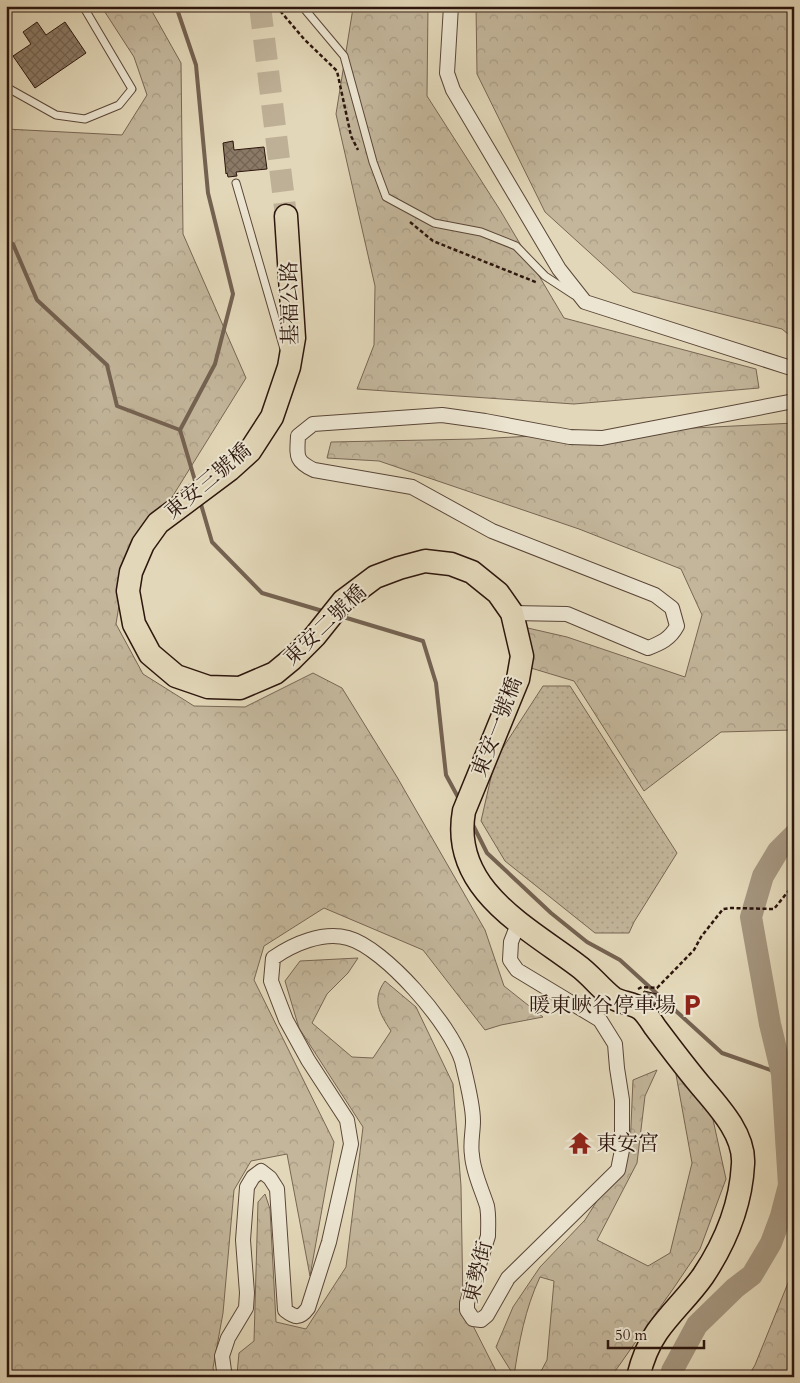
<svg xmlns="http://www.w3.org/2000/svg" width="800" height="1383" viewBox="0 0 800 1383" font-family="Cardo,'Noto Serif TC',serif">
<defs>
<pattern id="grass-dots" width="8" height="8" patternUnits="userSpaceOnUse" patternTransform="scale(1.25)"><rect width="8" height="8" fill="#c3b69b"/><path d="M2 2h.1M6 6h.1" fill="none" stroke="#a89c84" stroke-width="1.8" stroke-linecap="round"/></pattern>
<pattern id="forest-crowns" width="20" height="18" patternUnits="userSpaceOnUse" patternTransform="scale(1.25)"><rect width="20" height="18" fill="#c3b69b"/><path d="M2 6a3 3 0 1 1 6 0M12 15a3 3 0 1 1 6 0" fill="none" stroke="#a89c84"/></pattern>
<pattern id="building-cross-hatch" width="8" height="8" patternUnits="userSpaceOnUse" patternTransform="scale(1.25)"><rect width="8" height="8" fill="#8b7a66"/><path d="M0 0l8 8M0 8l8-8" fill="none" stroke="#726352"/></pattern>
</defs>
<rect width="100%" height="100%" fill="#e2d7b8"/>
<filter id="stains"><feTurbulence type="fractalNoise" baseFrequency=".004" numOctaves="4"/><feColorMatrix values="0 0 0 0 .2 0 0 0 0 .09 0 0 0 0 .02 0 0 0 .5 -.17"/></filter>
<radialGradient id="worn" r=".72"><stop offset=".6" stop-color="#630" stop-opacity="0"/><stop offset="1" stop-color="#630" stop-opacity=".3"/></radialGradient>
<polygon fill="url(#grass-dots)" stroke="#786654" points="543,686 570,686 677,853 634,922 629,933 595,933 505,861 481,821 495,760"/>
<g fill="url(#forest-crowns)" stroke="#786654">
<polygon points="101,6 149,6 181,63 183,234 246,378 143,544 122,587 116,624 143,674 194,706 245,707 313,673 342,688 397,777 485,930 504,986 543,1017 501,1025 485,1030 423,950 324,908 264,946 254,980 334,1142 310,1276 287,1154 251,1161 234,1190 223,1313 213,1368 215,1377 6,1377 6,129 122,135 147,95 134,57"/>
<polygon points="352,6 428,6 427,96 500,210 564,318 756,369 759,388 574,404 357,389 374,345 375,286 336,114 353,8"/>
<polygon points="476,6 786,6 794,25 794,339 782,329 633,292 545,212 477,74"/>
<polygon points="794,423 794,730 721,732 644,791 574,681 511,662 519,626 567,637 685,677 702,615 681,569 579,529 379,461 327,458 331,442 474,439"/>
<path d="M 358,958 L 348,973 L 327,994 L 312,1023 L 352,1057 L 373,1058 L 391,1031 C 380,1014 371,1000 385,981 L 416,1007 L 453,1084 L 461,1186 L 463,1306 L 499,1377 L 238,1377 L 237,1374 L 239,1353 L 254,1341 L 258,1202 L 265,1194 L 270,1209 L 276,1322 L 306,1329 L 346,1267 L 363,1127 L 299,1028 L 285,981 L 300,961 Z"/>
<path d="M 675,1069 L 712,1115 L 726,1179 L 700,1249 L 673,1289 L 611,1377 L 538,1377 L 547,1360 L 554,1281 L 540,1277 C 525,1309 519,1342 514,1376 L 496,1347 L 513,1307 L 540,1267 L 585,1220 L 630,1148 L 633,1080 L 657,1070 L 645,1096 L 637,1163 L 597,1240 L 648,1266 L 670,1253 L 692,1163 Z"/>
<polygon points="794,1268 794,1377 748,1377 755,1365"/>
</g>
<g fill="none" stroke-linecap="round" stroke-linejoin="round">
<g stroke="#746251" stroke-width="4">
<polyline points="176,6 196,65 208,193 233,294 215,364 180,430"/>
<polyline points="6,242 13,244 37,300 107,365 117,406 180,430 196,484"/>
<polyline points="200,501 212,542 262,593 326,612"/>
<polyline points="340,616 423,641 436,683 446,775 459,799"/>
<polyline points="473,825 487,853 551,913 587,942 620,960 722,1053 782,1074"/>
</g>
<polyline stroke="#a4957e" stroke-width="22" points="672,1377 672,1371 697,1325 735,1288 752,1275 771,1243 781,1216 789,1185 782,1074 770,1024 751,917 763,876 778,851 794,835"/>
</g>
<g fill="url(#building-cross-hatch)" stroke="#2d160d">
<polygon points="37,22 46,35 65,22 86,53 35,88 13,56 31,44 23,32"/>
<polygon points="233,141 234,150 264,147 267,169 236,172 237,176 228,177 227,173 226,174 223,143"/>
<polygon points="644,991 657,994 655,1005 643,995"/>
</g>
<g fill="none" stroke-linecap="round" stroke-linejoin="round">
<polyline stroke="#beb096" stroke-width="22" stroke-dasharray="22 11" stroke-linecap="butt" points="260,6 286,216"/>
<defs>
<g id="service">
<polyline points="302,6 344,56 373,162 386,197 434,223 481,232 516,246 545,276 574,295"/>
<polyline points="6,87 56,115 85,119 119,105 132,89 83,6"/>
<polyline points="236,183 284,349"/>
</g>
<g id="minor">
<polyline points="451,6 447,73 453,90 559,269 585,302 794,369"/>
<path d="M 512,613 L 567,614 L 648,648 C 661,643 670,639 677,626 L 672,608 L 655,595 L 492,531 L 412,487 L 314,470 C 295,461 297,456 298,436 L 313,424 L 442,415 L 485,421 L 570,437 L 602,438 L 794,401"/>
<path d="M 226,1377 L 224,1371 L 222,1356 L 228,1338 L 246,1308 L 247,1293 L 243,1240 L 247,1187 L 253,1177 L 261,1171 L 270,1178 L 277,1189 L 285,1310 C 295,1318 300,1319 308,1308 L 329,1242 L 351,1144 L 347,1120 L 308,1060 L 286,1020 L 271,981 L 273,958 C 293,944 323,931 348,938 C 385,948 451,1025 462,1061 C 466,1078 473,1104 473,1121 C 473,1132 470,1144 472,1155 C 473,1172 482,1190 487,1206 C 489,1216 488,1227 488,1236 L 467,1303 L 467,1310 L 473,1319 L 481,1320 L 487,1315 L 508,1278 L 618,1170 L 622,1150 L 622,1100 L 617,1068 L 615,1044 L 600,1020 L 517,970 L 510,960 L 511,942 L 518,924"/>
</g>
<path id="primary" d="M 286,216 L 294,338 L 289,367 L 272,417 L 250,451 L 229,470 L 158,523 L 143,544 L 131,572 L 128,591 L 134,624 L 150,654 L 176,676 L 208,687 L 240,688 L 275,673 L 292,659 L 315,636 L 343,601 L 375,577 L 399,568 L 425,561 L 451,564 L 472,572 L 498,593 L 512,613 L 522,656 L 518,679 L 464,811 C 450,888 525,926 577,965 C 590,974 600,988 613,998 C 621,1003 633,1003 641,1009 C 646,1013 651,1021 655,1027 C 670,1047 685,1067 701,1086 C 719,1107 745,1135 743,1164 C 741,1204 725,1243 703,1276 C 689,1296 671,1312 657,1332 C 648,1345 642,1361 638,1377"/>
</defs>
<use href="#service" stroke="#5a4638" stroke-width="9"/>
<use href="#minor" stroke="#5a4638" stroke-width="16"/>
<use href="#primary" stroke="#2d160d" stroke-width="25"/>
<g stroke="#2d160d" stroke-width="2.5" stroke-dasharray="4 2.5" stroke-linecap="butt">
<polyline points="276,6 304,39 337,71 351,136 358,150"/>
<polyline points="410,222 433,241 538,283"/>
<polyline points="638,989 642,987 657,988 694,950 701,937 723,909 731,908 774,909 794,884"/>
</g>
<use href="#service" stroke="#ece5d1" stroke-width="7"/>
<use href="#minor" stroke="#ece5d1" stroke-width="14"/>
<use href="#primary" stroke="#e2d7b8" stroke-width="22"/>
</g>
<defs>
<symbol id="parking-bare" viewBox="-9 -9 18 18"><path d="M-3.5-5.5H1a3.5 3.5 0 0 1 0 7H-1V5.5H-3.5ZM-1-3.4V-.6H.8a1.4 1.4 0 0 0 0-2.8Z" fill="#8f2418" stroke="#ece5d1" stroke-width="2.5" paint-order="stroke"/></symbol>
<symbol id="temple-bare" viewBox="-9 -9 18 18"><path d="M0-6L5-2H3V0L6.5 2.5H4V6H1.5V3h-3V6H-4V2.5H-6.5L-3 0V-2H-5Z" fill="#8f2418" stroke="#ece5d1" stroke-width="2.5" paint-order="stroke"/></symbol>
</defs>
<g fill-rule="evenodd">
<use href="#parking-bare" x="676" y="989" width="32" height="32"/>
<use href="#temple-bare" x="564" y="1127" width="32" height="32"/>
</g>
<g text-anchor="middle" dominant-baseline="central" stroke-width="4" stroke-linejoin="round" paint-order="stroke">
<g font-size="21" fill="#2d160d" stroke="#ece5d1">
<text transform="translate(290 303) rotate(-91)">基福公路</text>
<text transform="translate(208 481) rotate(-40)">東安三號橋</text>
<text transform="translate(325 625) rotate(-44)">東安二號橋</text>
<text transform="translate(497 727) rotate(-69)">東安一號橋</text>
<text transform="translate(478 1272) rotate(-76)">東勢街</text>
</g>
<g font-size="21" fill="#2d160d" stroke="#ece5d1" text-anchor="end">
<text x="676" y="1005">暖東峽谷停車場</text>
<text x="596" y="1143" text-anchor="start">東安宮</text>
</g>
</g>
<rect width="800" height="1383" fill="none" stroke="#e2d7b8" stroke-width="25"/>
<rect x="8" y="8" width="785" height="1368" fill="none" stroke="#2d160d" stroke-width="2.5"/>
<rect x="12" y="12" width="775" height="1358" fill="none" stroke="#2d160d"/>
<path d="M608 1340v8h96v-8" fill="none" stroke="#2d160d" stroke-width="2.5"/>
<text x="615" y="1340" font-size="15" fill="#2d160d" stroke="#ece5d1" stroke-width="4" paint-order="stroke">50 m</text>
<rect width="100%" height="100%" filter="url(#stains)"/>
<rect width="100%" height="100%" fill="url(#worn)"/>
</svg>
